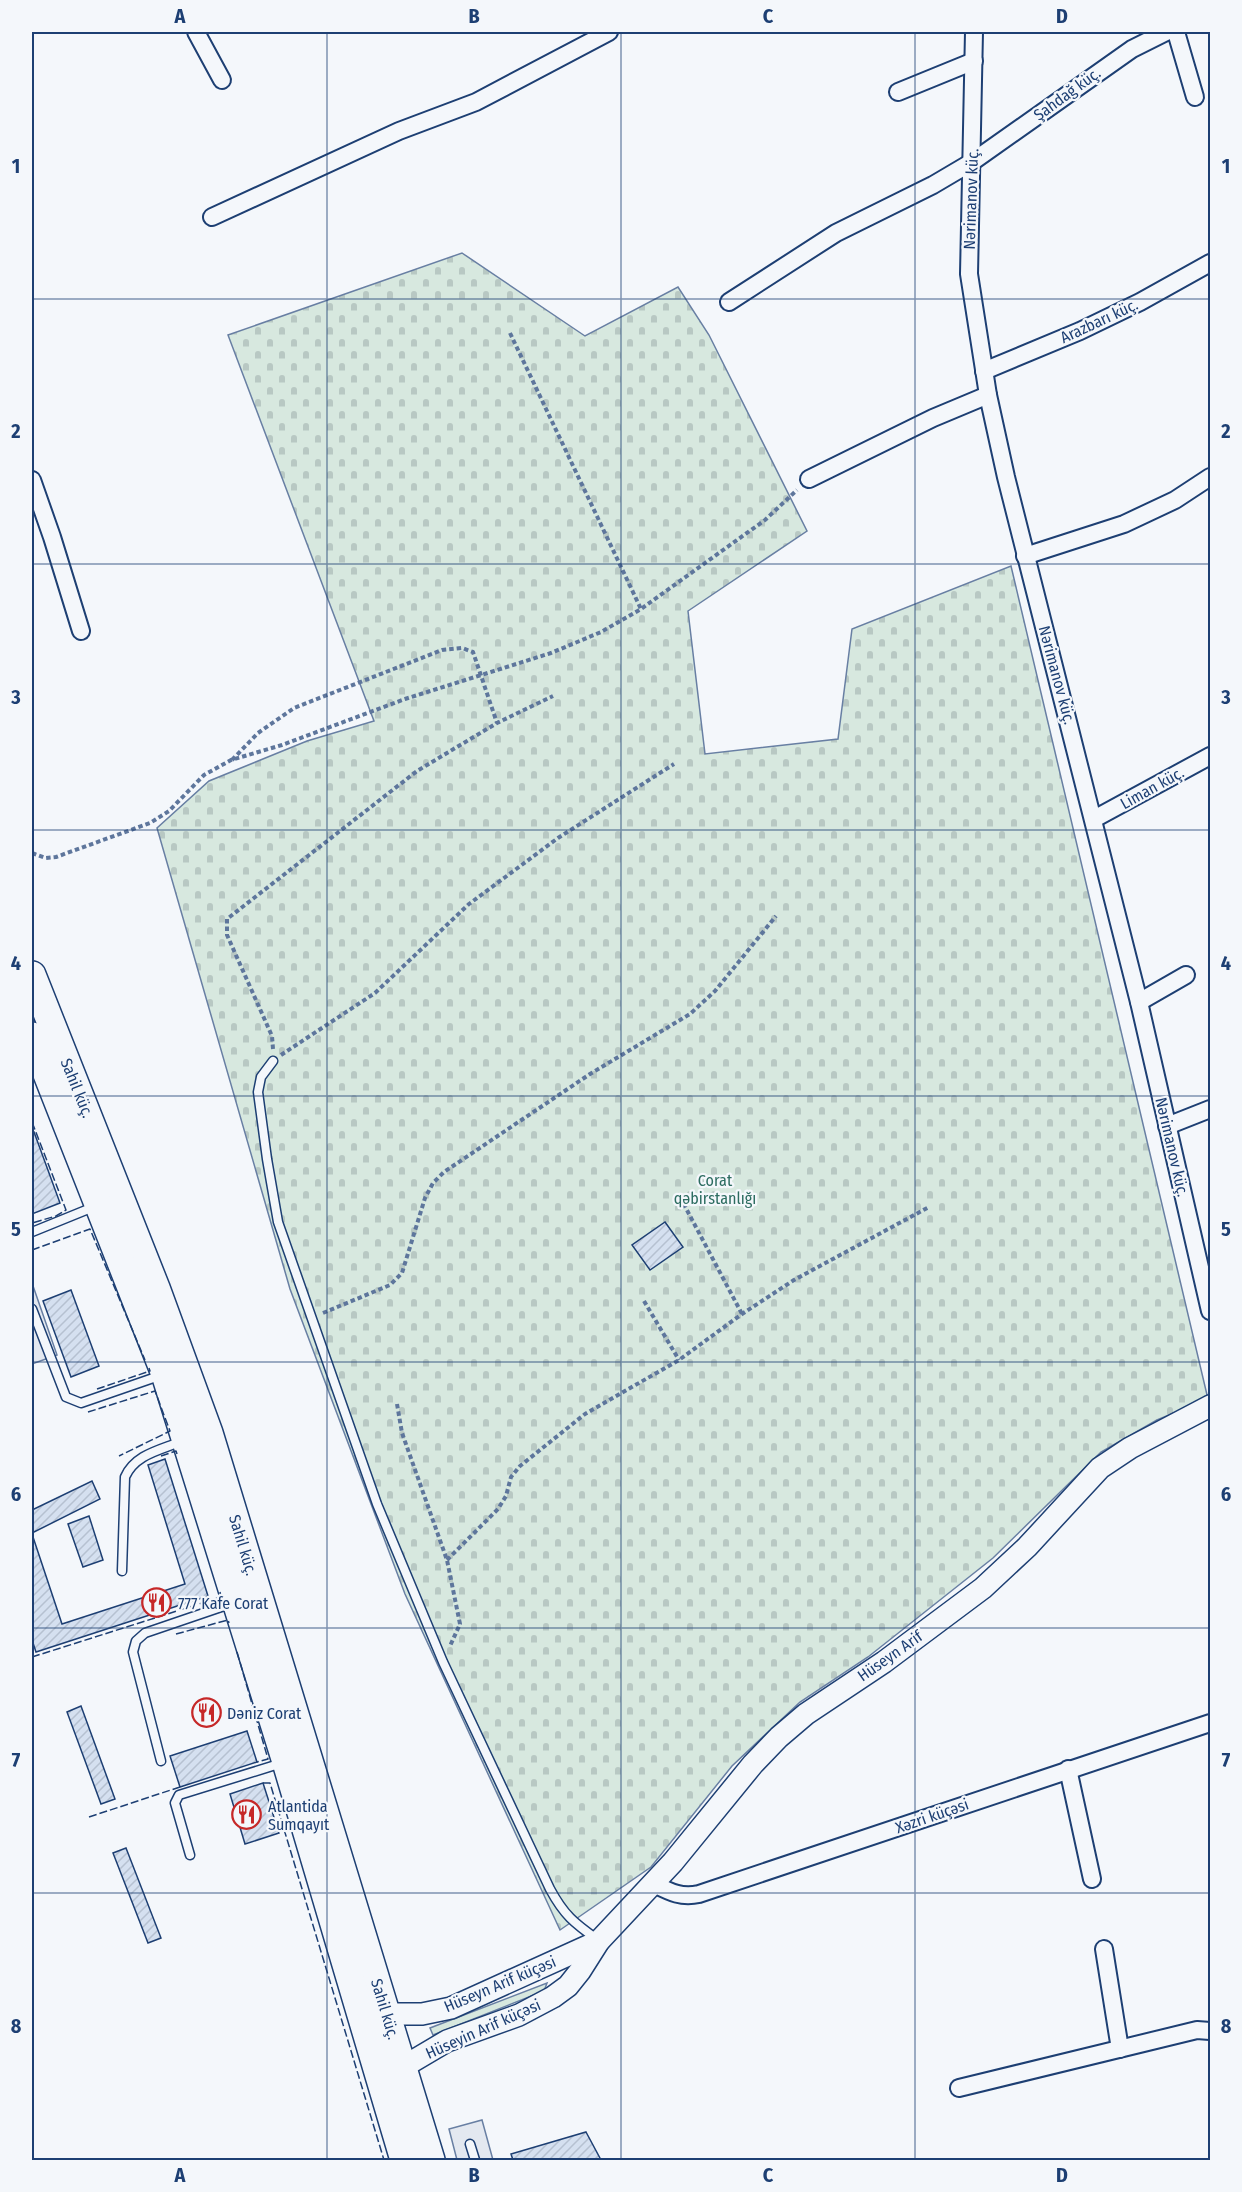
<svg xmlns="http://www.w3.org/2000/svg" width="1242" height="2192" viewBox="0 0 1242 2192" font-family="'Fira Sans Condensed',sans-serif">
<defs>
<pattern id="cemetery-stones" width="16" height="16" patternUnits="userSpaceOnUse" patternTransform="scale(1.5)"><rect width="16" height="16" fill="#d7e8df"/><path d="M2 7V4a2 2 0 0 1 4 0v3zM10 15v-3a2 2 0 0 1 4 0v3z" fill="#b8c8c3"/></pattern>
<pattern id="building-hatch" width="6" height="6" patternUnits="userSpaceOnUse" patternTransform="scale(1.5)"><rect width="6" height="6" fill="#d5e0f0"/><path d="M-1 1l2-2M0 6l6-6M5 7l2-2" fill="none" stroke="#b6c1d1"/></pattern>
</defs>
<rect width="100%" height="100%" fill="#f4f7fb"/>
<polygon fill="#d7e8df" stroke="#687fa3" stroke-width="1.5" points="547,1983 544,1991 433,2035 430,2028"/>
<polygon fill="url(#cemetery-stones)" stroke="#687fa3" stroke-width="1.5" points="462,253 585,336 678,287 709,335 807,531 688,611 705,754 838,739 852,629 1011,566 1208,1399 1157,1420 1101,1452 993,1558 868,1657 800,1702 732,1766 651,1867 560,1930 405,1594 290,1289 157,828 209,781 307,741 374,721 228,335"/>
<g fill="#e3e8f0" stroke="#687fa3" stroke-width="1.5">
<polygon points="32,1283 57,1355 32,1364"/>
<polygon points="482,2120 493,2160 457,2160 449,2129"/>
</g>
<g fill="url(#building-hatch)" stroke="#1d3f73" stroke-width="1.5">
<polygon points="34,1132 60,1203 32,1214 32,1133"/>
<polygon points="665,1222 683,1247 650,1270 632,1245"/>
<polygon points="71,1290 99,1366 71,1377 43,1301"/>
<polygon points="165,1459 208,1596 36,1652 32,1640 32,1534 62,1624 185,1584 148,1465"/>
<polygon points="92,1481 100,1499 32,1533 32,1510"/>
<polygon points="89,1516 103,1560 83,1567 68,1524"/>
<polygon points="81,1706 115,1799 101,1804 67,1712"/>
<polygon points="247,1731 257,1762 180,1787 170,1756"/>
<polygon points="263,1783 279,1833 245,1844 230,1794"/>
<polygon points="126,1848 161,1938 148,1943 113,1853"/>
<polygon points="586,2132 601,2160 513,2160 511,2154"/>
</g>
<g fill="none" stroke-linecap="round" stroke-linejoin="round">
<defs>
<g id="service">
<path d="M 273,1061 L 261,1077 L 258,1092 L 267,1159 L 278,1222 L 377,1504 L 443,1662 L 550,1889 C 564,1915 574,1923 598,1940"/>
<polyline points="32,1232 96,1206"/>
<polyline points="32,1309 66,1397 81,1403 162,1375"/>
<path d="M 122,1571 L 125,1477 C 135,1454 161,1450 182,1441"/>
<polyline points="161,1761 133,1652 136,1641 145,1633 233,1603"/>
<polyline points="190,1855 175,1803 179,1795 282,1763"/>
<polyline points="470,2144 475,2160"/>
</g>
<g id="minor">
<polyline points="196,32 222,80"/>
<polyline points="974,32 969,274 988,395 1006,477 1139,1002 1210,1311"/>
<polyline points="1176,32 1195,97"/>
<polyline points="898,92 974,61"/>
<polyline points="212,217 399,131 476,102 609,32"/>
<polyline points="729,302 836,233 933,185 972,162 1132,49 1166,32"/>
<polyline points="984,371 1080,331 1140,302 1210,263"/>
<polyline points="809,479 933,418 988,395"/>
<polyline points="32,480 52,537 81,631"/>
<polyline points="1025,556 1124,524 1175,500 1210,477"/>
<polyline points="1094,819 1210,756"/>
<polyline points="1139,1002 1186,975"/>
<polyline points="1167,1126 1210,1109"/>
<polyline points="1068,1769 1092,1879"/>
<path d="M 654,1884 C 670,1892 681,1898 699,1894 L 1210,1723"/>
<polyline points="1104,1949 1120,2049"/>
<polyline points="959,2088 1197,2030 1210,2031"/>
</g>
<g id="tertiary">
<polyline points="373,2018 387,2014 422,2014 451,2008 599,1941"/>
<polyline points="389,2071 403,2067 447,2041 519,2015 553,1997 568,1986 580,1971 599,1941 673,1862 753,1764 779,1737 806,1714 884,1662 983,1588 1027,1547 1100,1468 1130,1448 1210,1406"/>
</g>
<g id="primary">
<polyline points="32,975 156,1288 209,1433 431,2160"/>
<polyline points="32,1036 165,1374 286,1762 404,2160"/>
</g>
</defs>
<use href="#service" stroke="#1d3f73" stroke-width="11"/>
<use href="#minor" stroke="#1d3f73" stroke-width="20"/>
<use href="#tertiary" stroke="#1d3f73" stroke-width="24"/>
<use href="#primary" stroke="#1d3f73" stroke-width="30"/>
<g stroke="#5e769c" stroke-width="4" stroke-dasharray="4.5 3" stroke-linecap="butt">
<polyline points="510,333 641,609"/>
<polyline points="232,760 258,733 294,708 442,650 462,648 473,652 497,723"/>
<polyline points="32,853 46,858 56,857 150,823 169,811 204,775 231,760 282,745 405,699 551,653 601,632 641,609 765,520 797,490"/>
<polyline points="273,1049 272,1036 227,935 227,919 417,771 497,723 553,696"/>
<polyline points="281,1055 375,993 469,904 558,838 674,764"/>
<polyline points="680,1197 742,1314"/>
<polyline points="644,1301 679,1360"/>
<polyline points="323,1313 390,1285 402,1273 425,1198 433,1183 444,1172 590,1074 690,1014 715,991 776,916"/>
<polyline points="397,1404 402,1433 447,1560 460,1624 450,1646"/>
<polyline points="447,1560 498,1509 506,1496 511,1477 520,1466 585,1414 679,1360 742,1314 794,1280 929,1207"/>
</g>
<use href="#service" stroke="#f4f7fb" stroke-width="8"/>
<use href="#minor" stroke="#f4f7fb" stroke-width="16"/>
<use href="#tertiary" stroke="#f4f7fb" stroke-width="21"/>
<use href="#primary" stroke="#f4f7fb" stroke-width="27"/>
<g stroke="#1d3f73" stroke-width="1.5" stroke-dasharray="8 3" stroke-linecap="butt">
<polyline points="32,1122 66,1210 56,1216 32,1223"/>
<polyline points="32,1250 90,1229 145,1360"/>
<polyline points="97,1389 150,1371 149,1368"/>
<polyline points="88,1412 155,1391 170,1431 119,1456"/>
<polyline points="161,1456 176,1451 177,1454"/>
<polyline points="176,1634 228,1620 229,1623"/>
<polyline points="237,1652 268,1759 257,1762"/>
<polyline points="32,1657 221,1597 220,1592"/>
<polyline points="263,1783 270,1783 384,2160"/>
<polyline points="89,1817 180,1787"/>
</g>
</g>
<path fill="none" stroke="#1d3f73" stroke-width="1.5" stroke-opacity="0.55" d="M 327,32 L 327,2160M 621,32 L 621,2160M 915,32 L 915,2160M 32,299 L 1210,299M 32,564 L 1210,564M 32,830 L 1210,830M 32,1096 L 1210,1096M 32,1362 L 1210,1362M 32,1628 L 1210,1628M 32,1893 L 1210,1893"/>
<defs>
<symbol id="restaurant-ring" viewBox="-11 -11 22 22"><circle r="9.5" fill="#f4f7fb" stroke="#c62828" stroke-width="1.5"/><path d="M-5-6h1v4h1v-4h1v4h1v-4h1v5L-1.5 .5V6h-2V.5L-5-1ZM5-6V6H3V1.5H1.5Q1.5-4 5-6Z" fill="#c62828"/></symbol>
</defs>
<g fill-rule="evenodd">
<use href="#restaurant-ring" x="140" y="1586" width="33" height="33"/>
<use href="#restaurant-ring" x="190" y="1696" width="33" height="33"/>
<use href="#restaurant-ring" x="230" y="1798" width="33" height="33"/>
</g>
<g text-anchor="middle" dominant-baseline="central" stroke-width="4.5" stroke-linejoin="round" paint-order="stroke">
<g font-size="16" fill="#1d3f73" stroke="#f4f7fb">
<text transform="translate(1067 94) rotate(-36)">Şahdağ küç.</text>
<text transform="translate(971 199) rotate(-88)">Nərimanov küç.</text>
<text transform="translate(1099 321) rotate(-25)">Arazbarı küç.</text>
<text transform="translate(1057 675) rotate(75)">Nərimanov küç.</text>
<text transform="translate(1152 788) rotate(-29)">Liman küç.</text>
<text transform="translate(77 1088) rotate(68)">Sahil küç.</text>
<text transform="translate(1172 1147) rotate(77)">Nərimanov küç.</text>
<text transform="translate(243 1545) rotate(73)">Sahil küç.</text>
<text transform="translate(890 1656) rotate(-35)">Hüseyn Arif</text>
<text transform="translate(932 1816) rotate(-19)">Xəzri küçəsi</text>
<text transform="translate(500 1984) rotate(-23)">Hüseyn Arif küçəsi</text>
<text transform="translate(385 2009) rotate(73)">Sahil küç.</text>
<text transform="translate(483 2029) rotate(-24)">Hüseyin Arif küçəsi</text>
</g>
<g font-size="16" fill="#2c6c60" stroke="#f4f7fb">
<text x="715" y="1180">Corat<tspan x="715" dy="18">qəbirstanlığı</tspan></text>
</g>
<g font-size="16" fill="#1d3f73" stroke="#f4f7fb" text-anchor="start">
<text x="178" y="1603">777 Kafe Corat</text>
<text x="227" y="1713">Dəniz Corat</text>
<text x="268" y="1806">Atlantida<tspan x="268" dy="18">Sumqayıt</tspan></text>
</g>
</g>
<rect width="1242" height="2192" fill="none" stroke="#f4f7fb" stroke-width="66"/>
<rect x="33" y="33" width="1176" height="2126" fill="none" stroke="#1d3f73" stroke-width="2"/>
<g font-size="20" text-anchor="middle" font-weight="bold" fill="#1d3f73">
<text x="180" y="23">A</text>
<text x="474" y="23">B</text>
<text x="768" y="23">C</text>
<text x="1062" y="23">D</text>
<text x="16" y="173">1</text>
<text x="1226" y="173">1</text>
<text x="16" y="438">2</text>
<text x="1226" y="438">2</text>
<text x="16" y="704">3</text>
<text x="1226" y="704">3</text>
<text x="16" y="970">4</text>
<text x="1226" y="970">4</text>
<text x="16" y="1236">5</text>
<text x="1226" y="1236">5</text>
<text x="16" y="1501">6</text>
<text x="1226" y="1501">6</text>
<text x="16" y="1767">7</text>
<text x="1226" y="1767">7</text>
<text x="16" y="2033">8</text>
<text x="1226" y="2033">8</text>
<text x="180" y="2182">A</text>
<text x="474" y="2182">B</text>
<text x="768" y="2182">C</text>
<text x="1062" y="2182">D</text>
</g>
</svg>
